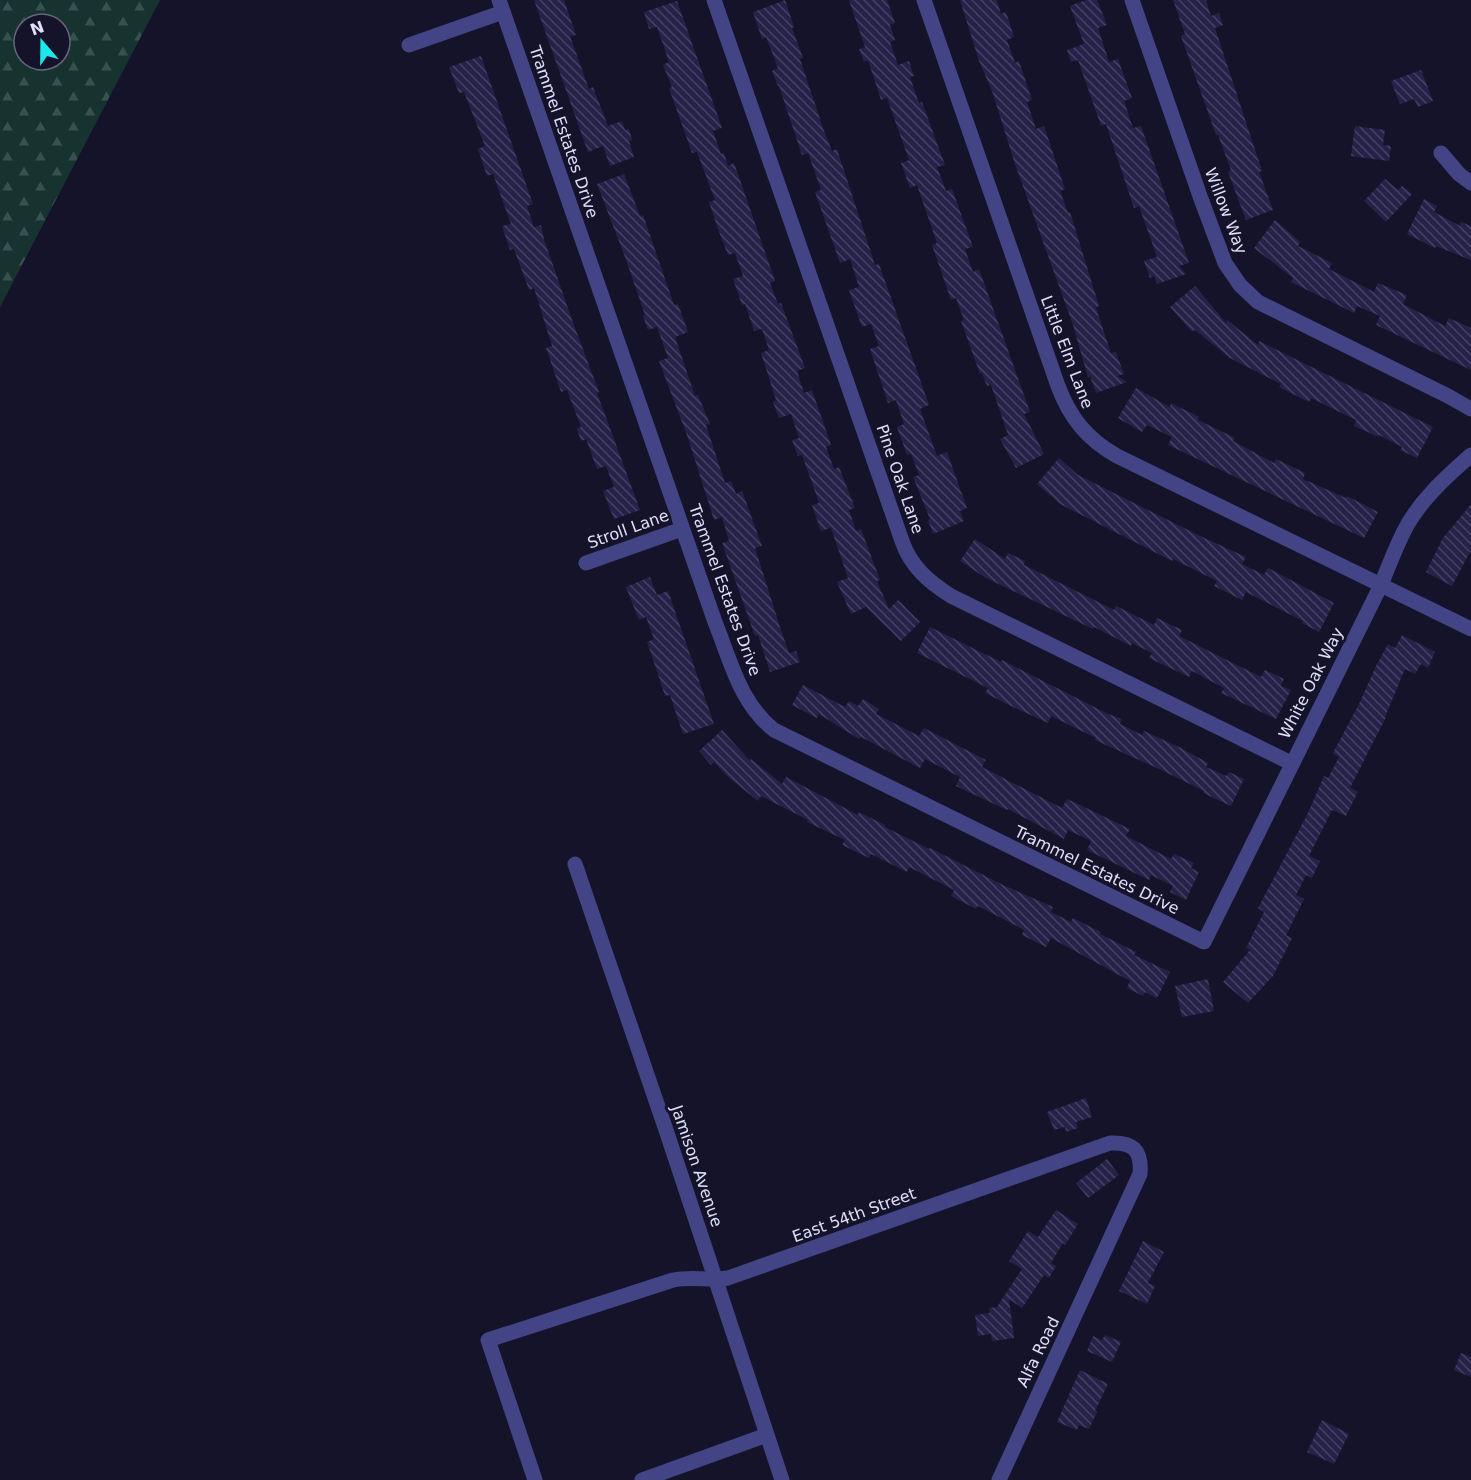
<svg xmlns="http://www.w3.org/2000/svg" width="1471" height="1480" viewBox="0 0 1471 1480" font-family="'DejaVu Sans',sans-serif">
<defs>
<pattern id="forest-firs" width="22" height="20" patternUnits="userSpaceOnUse" patternTransform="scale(1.5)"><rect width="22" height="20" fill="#173330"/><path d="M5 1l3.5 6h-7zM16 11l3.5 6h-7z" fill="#38504f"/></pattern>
<pattern id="building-back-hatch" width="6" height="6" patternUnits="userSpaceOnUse" patternTransform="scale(1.5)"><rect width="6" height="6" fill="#262149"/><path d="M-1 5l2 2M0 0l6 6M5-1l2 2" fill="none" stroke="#454164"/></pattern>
</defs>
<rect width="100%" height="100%" fill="#15132a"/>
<path fill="url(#forest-firs)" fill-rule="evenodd" d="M 0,0 L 160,0 L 0,307 ZM 24,24 L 60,24 L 60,60 L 24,60 Z"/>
<g fill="url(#building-back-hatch)">
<polygon points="534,0 564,0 576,35 570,36 589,89 593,87 608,126 622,121 625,130 629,129 632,140 629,141 634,157 610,166 603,146 588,152"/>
<polygon points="785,0 794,27 792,28 803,58 800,59 824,131 832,151 837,149 875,265 879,264 929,405 920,409 937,456 947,452 967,508 960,511 964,521 933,534 928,520 930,519 913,477 919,475 911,454 907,455 897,427 904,424 896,400 888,403 870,349 879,346 871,324 862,327 849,290 859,287 850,259 840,263 815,192 821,190 808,153 802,155 779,86 778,86 772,71 778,68 766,37 762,39 753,12"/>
<polygon points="849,0 887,0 895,23 890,25 895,40 890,42 898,65 909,61 914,76 910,77 919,103 922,102 945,165 937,167 946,191 952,189 973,247 965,249 973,272 979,269 1030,412 1024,414 1044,454 1016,468 1000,439 1008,435 991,385 987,386 982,373 980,374 961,321 964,320 956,298 951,300 932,245 937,243 917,185 910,188 901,163 909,160 887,98 881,100 868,60 864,62 859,49 865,47"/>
<polygon points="960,0 997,0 1001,14 1006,12 1014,37 1007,40 1015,63 1019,61 1032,100 1027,102 1036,129 1044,126 1065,189 1060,191 1068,213 1070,212 1099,306 1096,308 1111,353 1116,352 1124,374 1117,376 1127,382 1096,393 1090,376 1088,377 1073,325 1015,164 992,91 979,61"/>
<polygon points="1086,0 1097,0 1107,25 1098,28 1109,62 1118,59 1132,98 1124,101 1133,128 1141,126 1189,263 1179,266 1186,274 1157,284 1154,276 1150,278 1144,261 1157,257 1139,206 1134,208 1106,124 1101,126 1078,60 1071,62 1067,50 1084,44 1070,6"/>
<polygon points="1173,0 1206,0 1211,16 1219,13 1223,25 1215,28 1262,171 1259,172 1273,210 1246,220 1228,172 1231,170 1218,135 1216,135 1181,36 1185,34"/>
<polygon points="677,1 722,128 713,131 721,154 724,153 728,166 734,163 740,180 775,281 770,283 778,304 781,303 805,368 797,371 804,393 812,390 831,445 826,447 834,469 839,467 855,508 849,510 856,531 861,529 880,580 877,581 889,609 898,600 920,622 901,641 866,607 851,614 837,582 848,578 831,528 821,531 812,505 819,503 802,455 798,456 792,440 799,438 791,414 779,418 773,402 776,400 761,353 769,350 762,329 754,331 745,304 742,305 733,279 743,276 735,253 728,255 718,229 709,202 715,200 697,152 692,153 669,88 672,87 663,65 669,62 657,27 649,29 644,12"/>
<polygon points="481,56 533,204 527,206 534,227 541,225 544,239 571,317 599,392 597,393 640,510 614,519 603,491 614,487 606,466 597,469 586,439 581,441 577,429 581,427 567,390 561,392 546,348 552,346 534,288 529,290 514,249 510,250 502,226 511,224 493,174 487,176 478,149 485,146 464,92 459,93 449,67"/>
<polygon points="1421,70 1433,101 1418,107 1414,99 1400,104 1391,81"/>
<polygon points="1355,126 1385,130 1383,145 1391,146 1389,161 1351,156"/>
<polygon points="624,174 640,216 643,215 674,305 678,304 688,332 675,337 695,396 698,395 710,424 706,425 725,483 731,481 736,494 742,491 762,546 755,548 780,627 789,653 796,651 800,662 770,672 758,635 755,636 722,543 729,541 722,517 714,520 688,438 659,361 668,358 657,327 648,330 643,316 645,315 625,257 597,184"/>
<polygon points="1385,179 1398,190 1402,186 1412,194 1386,222 1364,201"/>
<polygon points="1424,199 1437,206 1434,212 1460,226 1461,222 1471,226 1471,260 1436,246 1435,248 1407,234"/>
<polygon points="1275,220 1300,242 1298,246 1332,263 1329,269 1374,292 1378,283 1407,295 1403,304 1445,326 1449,318 1471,328 1471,370 1376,325 1380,316 1357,306 1354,313 1291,282 1293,278 1254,248"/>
<polygon points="1195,286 1226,323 1227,320 1258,345 1259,341 1433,427 1417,458 1400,450 1402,447 1379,435 1379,437 1354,426 1356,420 1311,398 1309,402 1279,387 1281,384 1230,358 1195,330 1192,332 1170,307"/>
<polygon points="1136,388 1170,407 1171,403 1199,417 1198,420 1235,438 1233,441 1274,463 1276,459 1305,473 1303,479 1346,498 1347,496 1378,512 1364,538 1168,445 1172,437 1147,425 1142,432 1118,418"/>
<polygon points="1059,458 1078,475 1198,535 1246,557 1242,564 1264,575 1268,568 1334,603 1319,632 1302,623 1303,621 1246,592 1242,600 1214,586 1217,581 1173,559 1172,561 1060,504 1037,484"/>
<polygon points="1471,504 1471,550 1452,586 1426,572 1443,538"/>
<polygon points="975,539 1005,559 1008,553 1025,561 1024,565 1114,610 1116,606 1154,625 1157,618 1182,630 1179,636 1261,677 1265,670 1284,679 1281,686 1291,690 1276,719 1221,693 1224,688 1192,671 1189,677 1149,658 1152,653 1132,643 1131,646 1094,627 1093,629 986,578 960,561"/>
<polygon points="650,577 657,595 668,591 714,724 683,734 670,695 665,696 656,668 647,642 654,639 646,617 639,620 626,587"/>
<polygon points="930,627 1001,662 1002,660 1108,714 1122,719 1120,724 1142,735 1144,731 1179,747 1208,763 1206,767 1226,776 1229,772 1244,779 1231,806 1203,793 1204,791 1159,769 1095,740 1096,738 1051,716 1048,723 1011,706 985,693 988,688 917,653"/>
<polygon points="1402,635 1435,652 1428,668 1421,664 1415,674 1405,669 1385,717 1386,717 1350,788 1358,792 1346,816 1332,810 1309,856 1320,861 1312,878 1306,875 1296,895 1304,899 1286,935 1292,938 1273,976 1248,1003 1223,982 1250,950 1246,948 1264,912 1258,908 1308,813 1324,776 1328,778 1339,757 1333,753 1359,704 1376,666 1388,644 1395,648"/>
<polygon points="803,685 845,707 849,701 858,706 863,699 879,709 876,714 919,736 924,728 986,760 982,767 1062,808 1067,799 1130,829 1126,836 1171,859 1174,854 1194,863 1191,868 1199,872 1186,900 1170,892 1173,886 1151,875 1149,880 1087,850 1091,841 1068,830 1064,839 1008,809 1007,810 956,786 960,777 925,759 920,768 861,737 859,739 819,714 817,718 792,705"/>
<polygon points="722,730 750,761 751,759 782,784 786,777 858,815 859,812 885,825 885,827 929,849 930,848 1001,884 1053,907 1051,912 1071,922 1073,918 1101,932 1100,934 1136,952 1134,955 1170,972 1157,998 1145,992 1143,996 1127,988 1130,981 1051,938 1046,947 1022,935 1024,930 978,906 976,909 951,896 954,890 909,867 907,872 871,854 869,858 842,845 845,840 807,822 808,820 761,796 758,801 727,776 714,762 711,765 699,751"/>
<polygon points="1208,979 1214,1011 1182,1017 1175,986"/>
<polygon points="1086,1098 1092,1117 1076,1122 1078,1128 1066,1132 1065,1127 1054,1130 1047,1112"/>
<polygon points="1107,1159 1119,1175 1088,1198 1076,1183"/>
<polygon points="1056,1210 1078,1224 1065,1245 1063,1243 1051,1263 1056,1266 1049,1278 1044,1275 1022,1308 1009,1299 1014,1338 992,1341 991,1334 978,1336 975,1315 990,1313 989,1308 997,1307 1022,1269 1009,1261 1028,1231 1038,1237"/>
<polygon points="1143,1241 1164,1252 1148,1283 1155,1286 1147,1304 1119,1291"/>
<polygon points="1105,1335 1121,1342 1112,1362 1087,1351 1093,1336 1102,1340"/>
<polygon points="1461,1353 1471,1357 1471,1377 1454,1370"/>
<polygon points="1080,1370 1108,1384 1095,1411 1097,1412 1089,1429 1079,1425 1077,1430 1057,1422"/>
<polygon points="1322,1420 1349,1434 1334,1464 1307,1452"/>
</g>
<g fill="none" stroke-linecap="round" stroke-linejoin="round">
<g stroke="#424485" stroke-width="15">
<path d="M 499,0 L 715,622 C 731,662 740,703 774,730 L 1204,942 L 1381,585 C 1388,567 1395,550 1403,533 C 1418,502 1446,477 1471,455"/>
<path d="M 714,0 L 902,541 C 911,567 929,582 951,596 L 1291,763"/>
<path d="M 924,0 L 1058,386 C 1070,418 1087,439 1117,456 L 1471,629"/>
<polyline points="1132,0 1201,199 1225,263 1240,285 1258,302 1448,396 1471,409"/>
<polyline points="409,45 503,12"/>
<polyline points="1441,153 1459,174 1471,183"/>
<polyline points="586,563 682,529"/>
<polyline points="575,864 666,1130 782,1480"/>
<path d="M 535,1480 L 488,1340 L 673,1280 C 692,1276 710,1281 728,1278 L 1110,1143 C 1133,1142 1142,1150 1140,1174 L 999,1480"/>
<polyline points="642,1480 767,1435"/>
</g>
</g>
<g text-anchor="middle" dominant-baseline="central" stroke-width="6" stroke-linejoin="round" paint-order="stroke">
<g font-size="16" fill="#e0dffc" stroke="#15132a">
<text transform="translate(564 132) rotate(71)">Trammel Estates Drive</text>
<text transform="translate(1226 211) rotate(69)">Willow Way</text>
<text transform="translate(1067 352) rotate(69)">Little Elm Lane</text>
<text transform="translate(900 479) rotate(71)">Pine Oak Lane</text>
<text transform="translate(628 529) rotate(-20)">Stroll Lane</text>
<text transform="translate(725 590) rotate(70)">Trammel Estates Drive</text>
<text transform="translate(1311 683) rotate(-63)">White Oak Way</text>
<text transform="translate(1097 870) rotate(26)">Trammel Estates Drive</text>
<text transform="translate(697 1166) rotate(71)">Jamison Avenue</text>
<text transform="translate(854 1215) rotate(-20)">East 54th Street</text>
<text transform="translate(1038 1352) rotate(-64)">Alfa Road</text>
</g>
</g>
<g transform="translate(42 42) rotate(340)"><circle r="28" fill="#15132a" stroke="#66657e" stroke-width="1.5"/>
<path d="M0-4.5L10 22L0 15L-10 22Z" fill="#1ae8ed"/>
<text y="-9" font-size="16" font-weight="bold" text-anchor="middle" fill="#e0dffc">N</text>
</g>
</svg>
